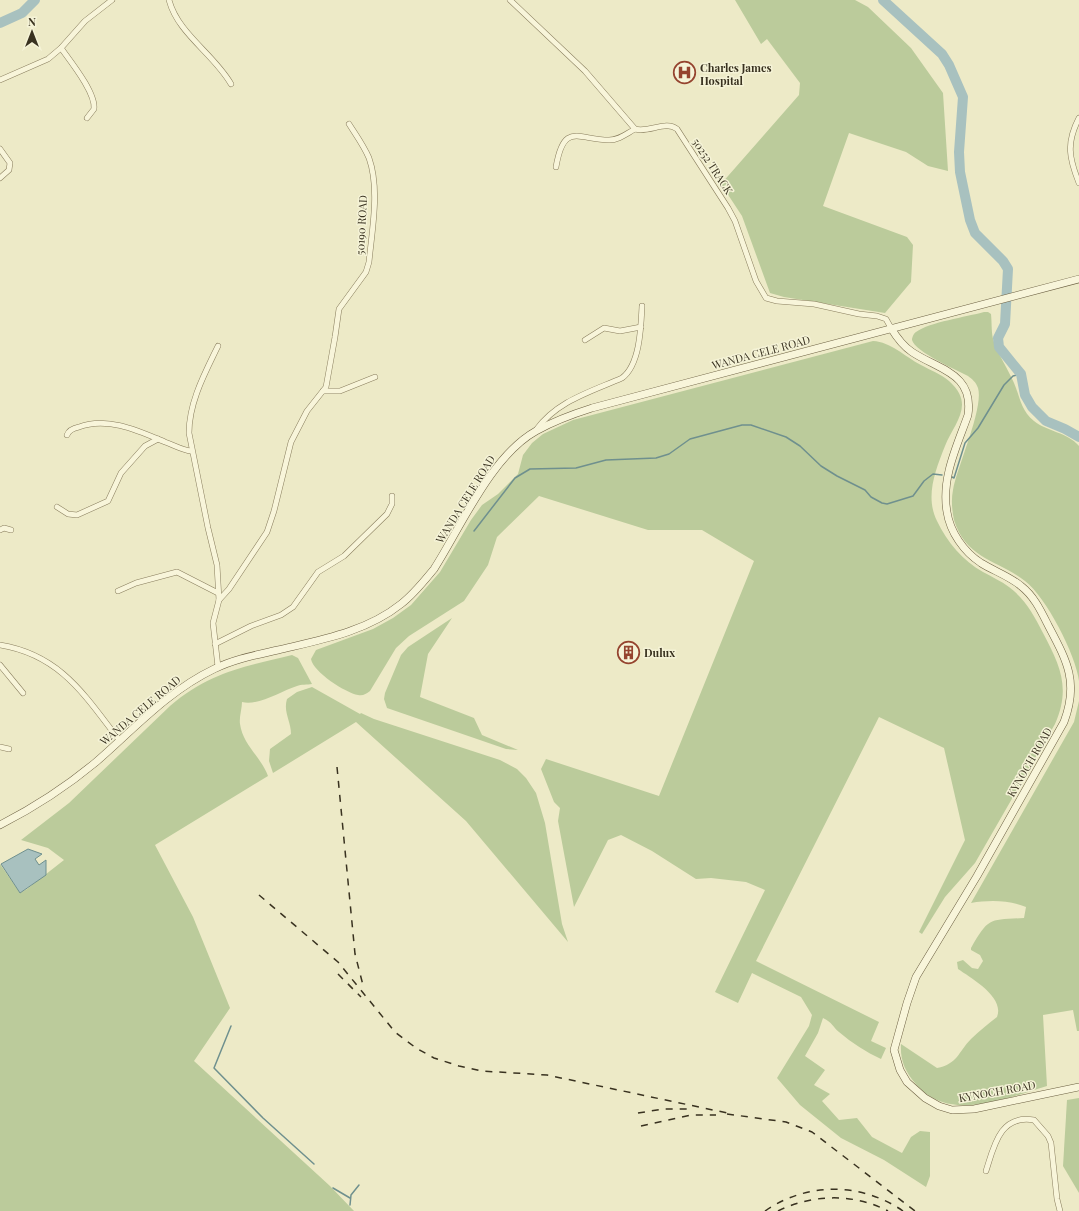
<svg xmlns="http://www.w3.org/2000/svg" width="1079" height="1211" viewBox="0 0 1079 1211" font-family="'Playfair Display',serif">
<rect width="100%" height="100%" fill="#edeac7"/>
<g fill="#bbcb9b">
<polygon points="735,0 855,0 868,7 911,48 943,93 948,171 928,166 906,152 849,133 823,206 907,237 913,245 911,282 885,313 784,297 770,293 742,216 721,184 799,95 800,83 767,39 761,44"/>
<path d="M 984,312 L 988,312 L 991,314 C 992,323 991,334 994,342 C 999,356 1008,369 1014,383 C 1020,397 1021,411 1034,421 C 1048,432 1067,432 1079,446 L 1079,681 C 1076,655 1046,597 1025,581 C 998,560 966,559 954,520 C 952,510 951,500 953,490 C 957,467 984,408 978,388 C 976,382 972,379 968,376 C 957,370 915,352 912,340 C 912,337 914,333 916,332 C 930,322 966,317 984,312 Z"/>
<path d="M 873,341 C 891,342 904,356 921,365 C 930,370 941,374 949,381 C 976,405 954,423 945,446 C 935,471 925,497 937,521 C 947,542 963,561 983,572 C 992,577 1001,581 1009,587 C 1025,599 1034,615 1043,633 C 1060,665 1071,688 1055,724 L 975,863 L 945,897 L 922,934 L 919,932 L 965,840 L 944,748 L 879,717 L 756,961 L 879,1022 L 871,1041 L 886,1048 L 881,1059 C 866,1052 852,1043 839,1032 C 832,1026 833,1023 823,1018 L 818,1033 L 805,1056 L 825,1070 L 814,1085 L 830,1094 L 822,1101 L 839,1120 L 857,1118 L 872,1137 L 902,1153 L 911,1137 L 920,1131 L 930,1132 L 930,1176 L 926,1187 L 884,1160 L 841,1138 L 800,1105 L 777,1078 L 809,1026 L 812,1015 L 801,997 L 752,973 L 738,1003 L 715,992 L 765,890 L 746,882 L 711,878 L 696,879 L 652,851 L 621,835 L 608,840 L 574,907 L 558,821 L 560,808 L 554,802 L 541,769 L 546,759 L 659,796 L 754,561 L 702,530 L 648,530 L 539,496 L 497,537 L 488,565 L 464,601 L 409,636 L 396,648 L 370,691 C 366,694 363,696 358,695 C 346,693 313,672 311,659 L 316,650 L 373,629 L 393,618 L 411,605 L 440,572 L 471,520 L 482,505 L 498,494 L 518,474 L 523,455 L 532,443 L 543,434 L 573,420 Z"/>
<polygon points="452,618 428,654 420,697 474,718 482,735 518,750 506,749 387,708 384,699 385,693 401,655 408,647"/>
<path d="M 292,655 L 298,658 L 312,684 C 307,685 301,684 297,686 C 281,691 259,706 242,702 C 242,709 239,717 240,724 C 243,745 261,757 268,776 L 155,845 L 193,917 L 230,1008 L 194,1061 L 330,1186 L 354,1211 L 0,1211 L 0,864 L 20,893 L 27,889 L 64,860 L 48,848 L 21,840 L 69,803 L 170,706 C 210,672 243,667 292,655 Z"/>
<path d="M 312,687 L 360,714 L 361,713 L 374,719 L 500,760 L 517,769 L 526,778 L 536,793 L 545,823 L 562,924 L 568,942 L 466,821 L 356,722 L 273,773 L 269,761 L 270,749 L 291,734 C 291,721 283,712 287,699 L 297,692 Z"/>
<path d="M 1079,701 L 1079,1031 L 1077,1031 L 1073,1010 L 1043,1015 L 1047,1086 C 1006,1098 948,1124 915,1083 C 905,1071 900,1060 901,1044 L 937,1068 C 958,1064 958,1052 971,1039 C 979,1031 988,1024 997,1017 C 1005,997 971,978 958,969 L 957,962 L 963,960 L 972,968 L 978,969 L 983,961 L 980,955 L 971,950 L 971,948 C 989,917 989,920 1024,918 L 1026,907 C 1009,900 989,900 971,903 L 1074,722 Z"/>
<polygon points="1079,1098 1079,1193 1063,1166 1067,1100"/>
</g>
<polygon fill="#a8c1bf" stroke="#6f908e" points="28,849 42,854 35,859 39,865 46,860 46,875 20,893 1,864"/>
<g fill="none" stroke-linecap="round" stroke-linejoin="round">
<g stroke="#6f908e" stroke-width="1.5">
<polyline points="952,477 954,478 965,443 978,428 1004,385 1013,376 1021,374"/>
<polyline points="474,531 515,478 530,469 576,468 606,460 656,458 669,454 690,439 742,425 751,425 786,437 800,446 821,466 837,476 865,490 871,497 882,503 887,504 913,496 924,481 933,474 942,475"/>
<polyline points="231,1026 214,1068 263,1118 314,1164"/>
<polyline points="333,1188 350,1198"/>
<polyline points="350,1205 351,1195 359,1185"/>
</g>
<g stroke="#a8c1bf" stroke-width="10">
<polyline points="883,0 942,54 949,65 963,97 959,152 960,172 970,220 975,233 1003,261 1008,269 1005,324 998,338 999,347 1021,374 1025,395 1032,407 1046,421 1065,429 1079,437"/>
<polyline points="0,23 22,13 35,0"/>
</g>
<defs>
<g id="street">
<path d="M 169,0 C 178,34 214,54 231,84"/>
<path d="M 510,0 L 585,71 L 635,129 C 649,133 666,120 677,129 L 728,208 L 735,221 L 756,281 L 766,298 L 777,301 L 814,304 L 859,314 L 877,316 L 886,319 L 891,328"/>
<path d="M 61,48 C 71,62 96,93 94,109 L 87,118"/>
<polyline points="0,80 48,59 61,48 85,21 112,0"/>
<path d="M 1079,118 C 1066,143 1069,158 1079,183"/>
<polyline points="0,149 10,163 9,170 0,178"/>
<path d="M 556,167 C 564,121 578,140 609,140 C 619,140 626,134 635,129"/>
<polyline points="585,340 604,328 620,331 641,327"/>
<polyline points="323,391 340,391 375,377"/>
<path d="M 536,430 C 557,401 590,392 622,378 C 640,365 641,327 642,306"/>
<path d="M 67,435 C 69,430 74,428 79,427 C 107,416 139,431 165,442 C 174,445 182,450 191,451"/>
<polyline points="57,507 68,514 77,515 108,501 121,473 145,446 158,439"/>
<polyline points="0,530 4,528 11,530"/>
<polyline points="118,591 136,583 177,572 218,593"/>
<path d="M 219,600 L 229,589 L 267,532 L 274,511 L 291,442 L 307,411 L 326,387 L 335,337 L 339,309 L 366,272 L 369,262 C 372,230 380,189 369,158 C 364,146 356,135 349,124"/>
<polyline points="215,644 251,626 281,615 293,607 318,572 344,556 387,514 392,504 392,496"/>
<path d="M 0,645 C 61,655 85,696 120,741"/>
<polyline points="0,665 23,693"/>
<path d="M 218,667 L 213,623 L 219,600 L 217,565 L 208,528 L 189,433 C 189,402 205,373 218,346"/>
<polyline points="0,747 9,749"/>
<path d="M 986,1171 C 994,1146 1000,1114 1034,1120 L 1048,1136 L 1051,1143 L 1057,1199 L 1060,1211"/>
</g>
<g id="secondary">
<path d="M 891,328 C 897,338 903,346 912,352 C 939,370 974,373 968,415 C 957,446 941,478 947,512 C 950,532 964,552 981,563 C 994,571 1009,576 1021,586 C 1034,596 1041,611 1048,625 C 1067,661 1079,682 1064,722 L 977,876 L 916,977 L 907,1003 L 894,1050 L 900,1070 L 907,1082 L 925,1098 L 939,1106 L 952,1110 L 974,1109 L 1079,1087"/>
<path d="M 0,825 C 35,807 66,787 96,762 C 134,729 168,691 214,669 C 234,659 256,655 278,650 C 320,640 366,632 401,604 C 414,594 424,581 434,569 C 461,527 491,456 536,431 C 554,421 573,414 592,408 L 1079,279"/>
</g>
</defs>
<use href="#street" stroke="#887d5d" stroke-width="6"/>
<use href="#secondary" stroke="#6a5e40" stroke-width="8"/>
<use href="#street" stroke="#f8f5da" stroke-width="5"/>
<use href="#secondary" stroke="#f8f5da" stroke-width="7"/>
<g stroke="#393220" stroke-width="1.5" stroke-dasharray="7 7" stroke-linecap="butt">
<polyline points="337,767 355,954 364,989"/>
<polyline points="259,895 338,962 395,1032 416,1048 434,1058 459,1066 482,1071 547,1075 732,1114"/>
<polyline points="338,974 361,997"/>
<polyline points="638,1113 663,1109 688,1109"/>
<polyline points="727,1114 786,1122 812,1132 915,1211"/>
<polyline points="641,1126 691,1115 716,1115"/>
<path d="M 765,1211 C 807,1182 861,1182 903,1211"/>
<path d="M 778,1211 C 812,1194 854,1193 888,1211"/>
</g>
</g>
<defs>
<symbol id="hospital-ring" viewBox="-11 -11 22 22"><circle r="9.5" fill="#f5f3d7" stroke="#95442f" stroke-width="1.5"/><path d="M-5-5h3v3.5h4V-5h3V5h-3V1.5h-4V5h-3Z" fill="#95442f"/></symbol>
<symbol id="building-ring" viewBox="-11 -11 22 22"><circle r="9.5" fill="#f5f3d7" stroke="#95442f" stroke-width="1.5"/><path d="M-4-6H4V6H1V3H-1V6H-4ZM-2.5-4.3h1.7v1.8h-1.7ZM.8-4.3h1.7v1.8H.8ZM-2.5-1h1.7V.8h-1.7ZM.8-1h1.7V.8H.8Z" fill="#95442f"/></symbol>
</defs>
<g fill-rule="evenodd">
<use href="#hospital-ring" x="672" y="60" width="25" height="25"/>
<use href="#building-ring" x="616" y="640" width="25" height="25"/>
</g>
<g text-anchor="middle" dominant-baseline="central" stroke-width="3" stroke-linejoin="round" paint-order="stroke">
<g font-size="11" font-weight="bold" fill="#393220" stroke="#f5f3d7" text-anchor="start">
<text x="700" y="67">Charles James<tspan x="700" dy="13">Hospital</tspan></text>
<text x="644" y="652">Dulux</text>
</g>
<g font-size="11" fill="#393220" stroke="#f5f3d7">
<text transform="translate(713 166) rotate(57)">50252 TRACK</text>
<text transform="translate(361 225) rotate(-87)">50190 ROAD</text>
<text transform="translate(761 352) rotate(-15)">WANDA CELE ROAD</text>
<text transform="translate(465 499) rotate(-58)">WANDA CELE ROAD</text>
<text transform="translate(140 710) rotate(-40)">WANDA CELE ROAD</text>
<text transform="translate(1029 762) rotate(-60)">KYNOCH ROAD</text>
<text transform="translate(997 1091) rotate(-10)">KYNOCH ROAD</text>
</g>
</g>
<g transform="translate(32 32)" stroke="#f5f3d7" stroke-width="3" paint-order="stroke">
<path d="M0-3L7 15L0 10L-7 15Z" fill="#393220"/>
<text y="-6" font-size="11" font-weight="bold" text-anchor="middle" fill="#393220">N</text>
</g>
</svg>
